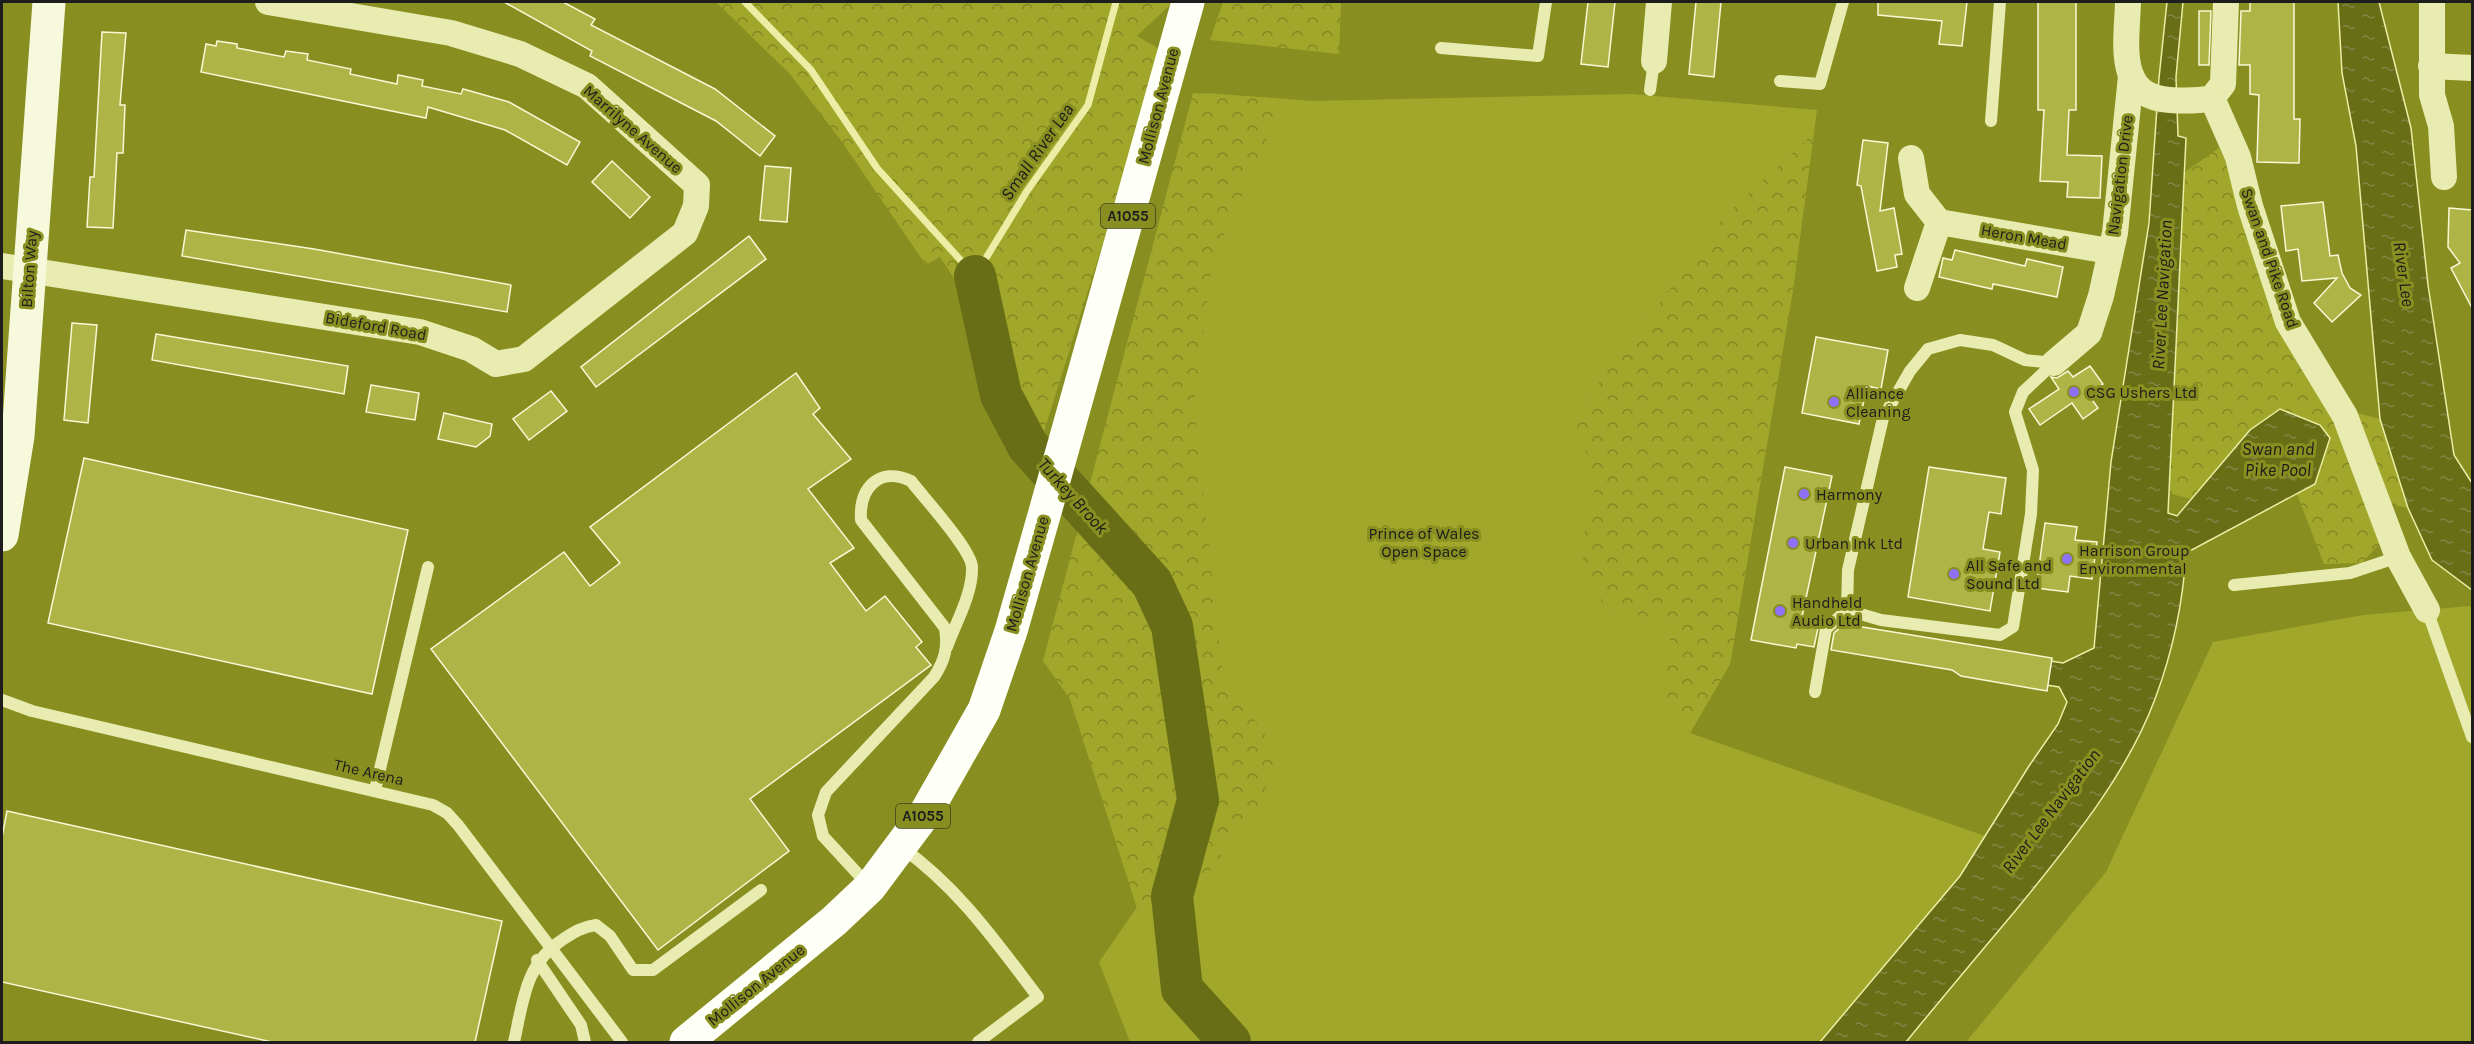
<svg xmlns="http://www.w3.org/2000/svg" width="2474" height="1044" viewBox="0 0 2474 1044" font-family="Karla,sans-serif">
<defs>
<pattern id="forest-crowns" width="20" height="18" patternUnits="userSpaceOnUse" patternTransform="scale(1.5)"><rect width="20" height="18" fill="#a1a72a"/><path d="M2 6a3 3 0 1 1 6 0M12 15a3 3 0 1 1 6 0" fill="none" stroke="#838723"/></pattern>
<pattern id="water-ripples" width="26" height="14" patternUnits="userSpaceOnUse" patternTransform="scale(1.5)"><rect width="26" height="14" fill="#686e16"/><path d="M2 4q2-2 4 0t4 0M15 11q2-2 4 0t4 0" fill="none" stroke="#818548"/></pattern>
</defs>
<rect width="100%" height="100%" fill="#888f20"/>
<g fill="#a1a72a">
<polygon points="1206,93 1313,101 1631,94 1817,110 1793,289 1730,664 1690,733 1985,836 1960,876 1822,1042 1130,1042 1099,962 1137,907 1070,699"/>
<polygon points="2470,606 2472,608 2472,1042 1966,1042 2106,872 2213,642 2363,615"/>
</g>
<g fill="url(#forest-crowns)">
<polygon points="716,2 1173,2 1137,36 1163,51 1031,473 1009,444 991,398 969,301 940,257 926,265 840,139 789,73"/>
<polygon points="1223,2 1341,2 1339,54 1210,40"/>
<polygon points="1193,93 1274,98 1274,122 1212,263 1194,406 1223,677 1278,753 1261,802 1205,877 1137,908 1070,699 1043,661"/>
<polygon points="1814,133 1793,289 1730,664 1690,733 1663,707 1672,621 1605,610 1580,551 1597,479 1572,419 1724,217"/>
<polygon points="2219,148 2231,171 2330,406 2380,419 2408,508 2375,501 2379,544 2362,563 2324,564 2297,494 2315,484 2250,430 2191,499 2168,493 2185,172"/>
</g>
<g fill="url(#water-ripples)" stroke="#ebeea4" stroke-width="1.5">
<path d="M 2167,2 L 2183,2 L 2176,77 L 2178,136 L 2186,138 L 2168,513 L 2177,516 L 2250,430 L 2280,409 L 2320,425 L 2330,438 L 2315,484 L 2186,553 C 2183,604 2173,651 2155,699 C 2126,777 2068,846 2016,910 C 1979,954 1942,998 1906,1042 L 1820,1042 L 1960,876 L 2029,766 L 2058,724 L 2067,702 L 2059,687 L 1962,672 L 1966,647 L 2063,663 L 2094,648 L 2111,462 L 2149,223 L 2159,78 Z"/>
<polygon points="2338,2 2379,2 2411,128 2428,285 2454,455 2472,483 2472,590 2432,560 2408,508 2380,419 2356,146 2342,73"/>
</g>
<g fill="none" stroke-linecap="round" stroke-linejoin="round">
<polyline stroke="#ebeea4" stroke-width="7" points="745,2 811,70 877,168 975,276 1027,191 1088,105 1116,2"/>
<polyline stroke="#686e16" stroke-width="42" points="975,276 1001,395 1028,446 1152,583 1172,626 1198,800 1172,896 1182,989 1230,1042"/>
</g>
<g fill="#aeb445" stroke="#f7f9d5" stroke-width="1.5">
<polygon points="504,2 563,2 595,19 591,25 715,89 775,136 760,156 716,121 590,56 592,51"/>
<polygon points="1588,2 1615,2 1608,67 1581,64"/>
<polygon points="1696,2 1721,2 1714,77 1689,74"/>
<polygon points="1878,2 1967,2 1962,46 1939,44 1942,21 1878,15"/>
<polygon points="2038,2 2076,2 2076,110 2069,110 2067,155 2102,156 2100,198 2067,197 2068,182 2040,181 2044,110 2038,110"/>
<polygon points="2250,2 2294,2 2294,119 2300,119 2299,163 2257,162 2259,95 2250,94 2250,65 2239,65 2241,11 2250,11"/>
<polygon points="2199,11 2211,11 2209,65 2199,65"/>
<polygon points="102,32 126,33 120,105 125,105 123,153 117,153 113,228 87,227 90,177 94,177"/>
<polygon points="217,41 237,44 237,48 284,57 286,51 308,54 307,60 351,69 350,74 397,84 398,75 423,80 422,86 461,94 463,89 509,102 580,142 567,165 505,130 428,107 426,118 201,72 206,44 216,46"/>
<polygon points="1863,140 1888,143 1880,211 1894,208 1902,254 1895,255 1897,267 1877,271 1861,186 1857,185"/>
<polygon points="612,161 650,197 630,218 592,182"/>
<polygon points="765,166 791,168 787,222 760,220"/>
<polygon points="2323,202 2330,256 2338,255 2342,273 2350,288 2361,295 2332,322 2314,303 2337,278 2302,281 2298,249 2286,251 2281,206"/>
<polygon points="2449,208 2472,210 2472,308 2451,268 2460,263 2448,247"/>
<polygon points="186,230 314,249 511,285 507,312 182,256"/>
<polygon points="749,236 766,259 596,387 581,367"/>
<polygon points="1955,250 2025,266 2027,259 2063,267 2057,297 1993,284 1992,289 1939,277 1943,258 1952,260"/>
<polygon points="72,323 97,325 88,423 64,420"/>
<polygon points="156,334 348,366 344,394 152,360"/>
<polygon points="1816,337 1888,350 1881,389 1867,386 1859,424 1802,413"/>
<polygon points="2090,366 2103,384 2088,394 2098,408 2083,419 2072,403 2040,425 2029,409 2059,389 2051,377 2057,378 2068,371 2073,377"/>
<polygon points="796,373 820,408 813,414 851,459 808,489 854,548 830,563 866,611 885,596 922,642 916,647 931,665 750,799 789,851 658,950 431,649 564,552 590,586 620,563 590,527"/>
<polygon points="371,385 419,393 415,420 366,412"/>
<polygon points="551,391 567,411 529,440 513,419"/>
<polygon points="444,413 492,424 490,436 476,447 438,439"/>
<polygon points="84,458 408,530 372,694 48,623"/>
<polygon points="1785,467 1832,476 1802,617 1823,621 1818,628 1814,647 1797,644 1796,648 1751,640"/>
<polygon points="1929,467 2006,478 2001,514 1989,512 1983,549 2000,552 1990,611 1908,597"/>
<polygon points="2045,523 2077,527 2075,540 2097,542 2092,579 2070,576 2068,592 2036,588"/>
<polygon points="1844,624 2052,658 2047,691 1961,676 1952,670 1831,650 1834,633"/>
<polygon points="7,811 502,921 475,1042 272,1042 2,982 2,837"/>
</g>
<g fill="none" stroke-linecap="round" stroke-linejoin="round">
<g stroke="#e9ecb0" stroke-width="12">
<polyline points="1441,48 1538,56 1546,2"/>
<polyline points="1780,81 1820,84 1843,2"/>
<polyline points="1650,90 1654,61"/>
<polyline points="1991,121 2000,2"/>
<polygon points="1960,340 1993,345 2025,360 2054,363 2023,392 2015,412 2033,470 2031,514 2013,627 2000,635 1881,620 1847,610 1848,570 1883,418 1910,371 1928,349"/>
<polyline points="2234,585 2350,573 2398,557"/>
<polyline points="2427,610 2472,737"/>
<polyline points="1815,692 1826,629 1847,610"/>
<polyline points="2,700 32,711 433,805 447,813 458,825 622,1042"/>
<polyline points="375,790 428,567"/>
<path d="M 901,847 C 958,887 996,942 1038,997 L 978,1042"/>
<path d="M 869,886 L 823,836 L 818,815 L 826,792 L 934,677 C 945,660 948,648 945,628 L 861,520 C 859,488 879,466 911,481 C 924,498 971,549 972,567 C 973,593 956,622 947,647"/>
<polyline points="537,960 581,1025 585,1042"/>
<path d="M 514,1042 C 523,1002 525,964 562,940 C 574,932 582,927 596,925 L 610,936 L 633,970 L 653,970 L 761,890"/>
</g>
<g stroke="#e9ecb0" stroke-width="26">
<path d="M 2128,2 C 2127,42 2115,97 2170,100 C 2184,101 2198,101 2212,98 L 2223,84 L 2226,2"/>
<polyline points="2432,2 2432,95 2441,126 2444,177"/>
<polyline points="1654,61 1659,2"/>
<polyline points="2431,66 2472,68"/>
<polyline points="2212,98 2238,157 2250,206 2288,322 2345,416 2398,557 2427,610"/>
<polyline points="1911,158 1917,194 1939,222 1917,288"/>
<polyline points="1939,222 2109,251"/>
<polyline points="2,266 420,332 471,349 496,364 524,359 685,233 696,206 697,185 587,86 520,54 451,33 268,2"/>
<polyline points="2054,363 2089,333 2101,296 2115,233 2131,76"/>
</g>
<polyline stroke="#f7f9dc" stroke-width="33" points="2,535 18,436 49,2"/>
<polyline stroke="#fefff6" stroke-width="33" points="686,1042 834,921 870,887 926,812 984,710 1011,631 1045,512 1188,2"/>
</g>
<g fill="#8e71f9" stroke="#888f20" stroke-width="2">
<circle cx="2074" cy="392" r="6"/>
<circle cx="1834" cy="402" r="6"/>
<circle cx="1804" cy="494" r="6"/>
<circle cx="1793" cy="543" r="6"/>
<circle cx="2067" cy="559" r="6"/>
<circle cx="1954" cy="574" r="6"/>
<circle cx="1780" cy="611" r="6"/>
</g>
<g text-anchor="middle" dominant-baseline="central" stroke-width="6" stroke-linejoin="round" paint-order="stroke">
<g fill="#888f20" stroke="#3d3f1e" stroke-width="1.5">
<rect x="1101" y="204" width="54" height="24" rx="4.5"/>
<rect x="896" y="804" width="54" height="24" rx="4.5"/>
</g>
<g font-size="15" font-weight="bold" fill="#1d1d1d">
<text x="1128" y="216">A1055</text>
<text x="923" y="816">A1055</text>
</g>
<g font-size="16" fill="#1d1d1d" stroke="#888f20">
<text transform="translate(1158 106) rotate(-75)">Mollison Avenue</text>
<text transform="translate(633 129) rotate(41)">Marrilyne Avenue</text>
<text transform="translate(2120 175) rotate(-83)">Navigation Drive</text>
<text transform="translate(2024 237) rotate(10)">Heron Mead</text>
<text transform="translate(2270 258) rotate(71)">Swan and Pike Road</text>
<text transform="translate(29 269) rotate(-86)">Bilton Way</text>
<text transform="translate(376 326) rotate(10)">Bideford Road</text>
<text transform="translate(1027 574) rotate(-74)">Mollison Avenue</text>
<text transform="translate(369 772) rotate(13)">The Arena</text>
<text transform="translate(756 985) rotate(-39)">Mollison Avenue</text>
</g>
<g font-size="16" fill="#1d1d1d" stroke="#888f20" text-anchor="start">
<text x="2086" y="392">CSG Ushers Ltd</text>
<text x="1846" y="393">Alliance<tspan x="1846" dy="18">Cleaning</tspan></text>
<text x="1816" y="494">Harmony</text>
<text x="1805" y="543">Urban Ink Ltd</text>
<text x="2079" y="550">Harrison Group<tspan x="2079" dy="18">Environmental</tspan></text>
<text x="1966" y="565">All Safe and<tspan x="1966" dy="18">Sound Ltd</tspan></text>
<text x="1792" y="602">Handheld<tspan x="1792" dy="18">Audio Ltd</tspan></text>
</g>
<g font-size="16" fill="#1c1d1b" stroke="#888f20">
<text x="1424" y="533">Prince of Wales<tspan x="1424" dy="18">Open Space</tspan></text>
</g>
<g font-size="18" font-style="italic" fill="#1c1c1a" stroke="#888f20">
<text transform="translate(1037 152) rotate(-55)">Small River Lea</text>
<text transform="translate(2404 274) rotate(82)">River Lee</text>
<text transform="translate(2162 295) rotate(-87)">River Lee Navigation</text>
<text x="2278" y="449">Swan and<tspan x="2278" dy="21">Pike Pool</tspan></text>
<text transform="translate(1073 496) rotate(48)">Turkey Brook</text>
<text transform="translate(2051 811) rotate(-53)">River Lee Navigation</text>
</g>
</g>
<rect width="2474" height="1044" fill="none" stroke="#1d1d1d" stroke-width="6"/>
</svg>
